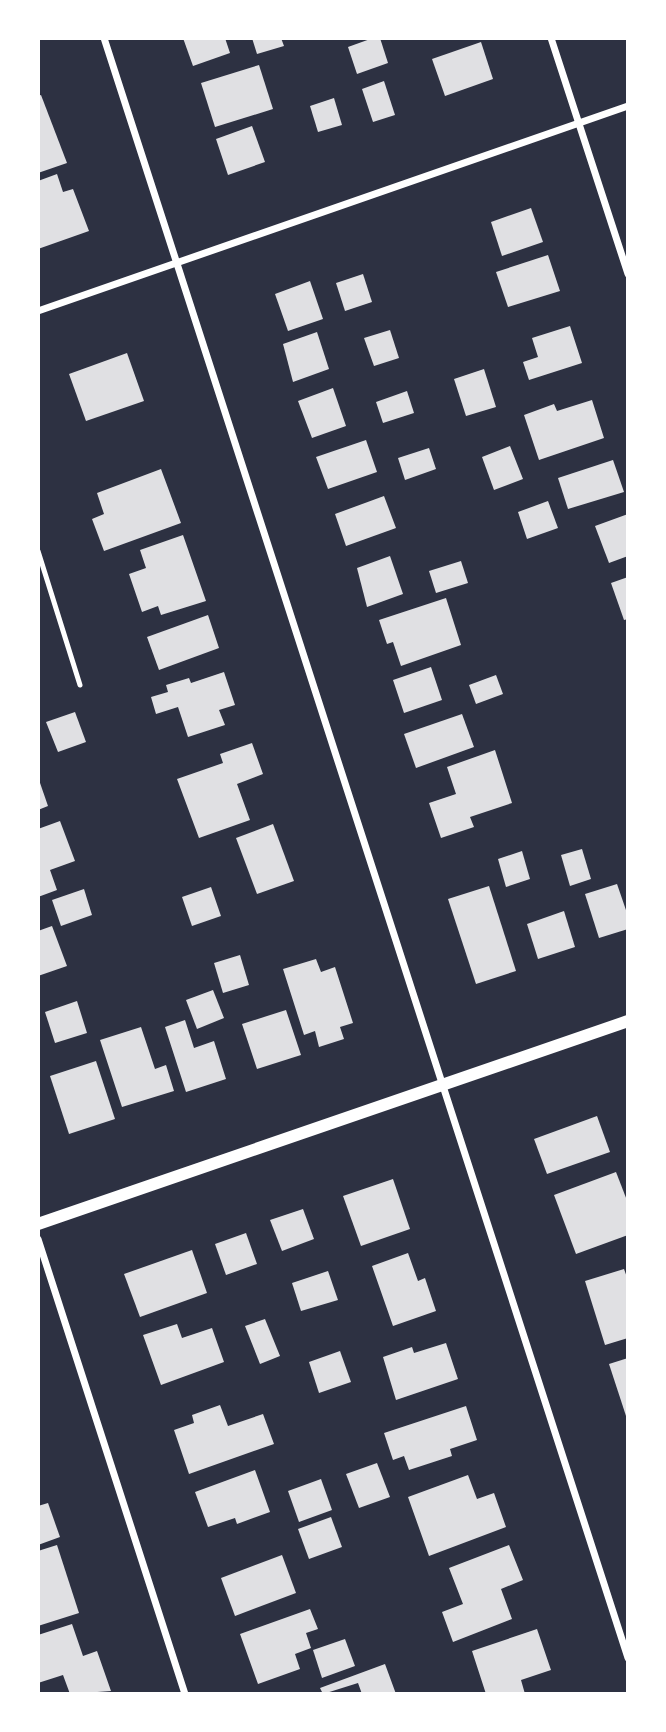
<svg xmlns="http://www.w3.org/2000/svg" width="666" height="1732" viewBox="0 0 666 1732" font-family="'Roboto Condensed',sans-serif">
<rect width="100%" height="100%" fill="#2d3142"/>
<g fill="#e0e0e3">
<polygon points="183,38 225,38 230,53 193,66"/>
<polygon points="252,38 281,38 284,46 257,54"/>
<polygon points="373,38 380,38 388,63 357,74 348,47"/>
<polygon points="481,42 493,79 445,96 432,59"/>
<polygon points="259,65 273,109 215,127 201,83"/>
<polygon points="384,81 395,115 373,122 362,89"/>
<polygon points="41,95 67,163 38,173 38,96"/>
<polygon points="334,98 342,125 318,132 310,106"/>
<polygon points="252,126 265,162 228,175 216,139"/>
<polygon points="57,174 63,192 73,189 89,231 38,249 38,181"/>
<polygon points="531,208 543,242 502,256 491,222"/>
<polygon points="548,255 560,291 508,307 496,272"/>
<polygon points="363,274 372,302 345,311 336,283"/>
<polygon points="310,281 323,319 288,331 275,294"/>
<polygon points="570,326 582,363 529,380 523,362 538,357 532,338"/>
<polygon points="390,330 399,358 374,366 364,338"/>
<polygon points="317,332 329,369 293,382 283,344"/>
<polygon points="127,353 144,401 86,421 69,374"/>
<polygon points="484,369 496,407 466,416 454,379"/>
<polygon points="333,388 346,426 312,438 298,401"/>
<polygon points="407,391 414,413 383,423 376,402"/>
<polygon points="592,400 604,438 539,460 524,415 554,404 557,411"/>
<polygon points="366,440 377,472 328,489 316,457"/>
<polygon points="510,446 523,479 494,490 482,457"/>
<polygon points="429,448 436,469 405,480 398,458"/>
<polygon points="613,460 624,492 568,509 558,478"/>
<polygon points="161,469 181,523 104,551 92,519 104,514 97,493"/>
<polygon points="384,496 396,528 346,546 335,514"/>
<polygon points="548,501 558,528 527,539 518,512"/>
<polygon points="628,514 628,556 609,563 595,526"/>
<polygon points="183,535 206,601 161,615 158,606 142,612 129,574 146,568 140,550"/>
<polygon points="390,556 403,594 367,607 357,568"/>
<polygon points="461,561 468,583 436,593 429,571"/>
<polygon points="628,577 628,619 624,620 611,583"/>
<polygon points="446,598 461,645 401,666 393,642 387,644 379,620"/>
<polygon points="208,615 219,648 159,670 147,637"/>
<polygon points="431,667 442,700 404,713 393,680"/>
<polygon points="224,672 235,705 219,710 225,725 188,737 178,707 156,714 151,697 168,692 166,685 189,678 191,683"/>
<polygon points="496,675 503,694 476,704 469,685"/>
<polygon points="75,712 86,742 58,752 46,722"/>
<polygon points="462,714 474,747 416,768 404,734"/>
<polygon points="252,743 263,774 237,784 250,820 199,838 177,779 223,763 220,754"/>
<polygon points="495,750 512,803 470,817 474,827 441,838 429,803 456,794 447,767"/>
<polygon points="39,780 48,806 38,810 38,781"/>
<polygon points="60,821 75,861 50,870 57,890 38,897 38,829"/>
<polygon points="273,824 294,881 257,894 236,838"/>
<polygon points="582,849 591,879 570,886 561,855"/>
<polygon points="522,851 530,879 506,887 498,859"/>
<polygon points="617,884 628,916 628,929 599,938 585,894"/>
<polygon points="489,886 516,971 476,984 448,899"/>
<polygon points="211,887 221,916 192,926 182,897"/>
<polygon points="84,889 92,915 61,926 52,900"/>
<polygon points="564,911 575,947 538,959 527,924"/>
<polygon points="52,926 67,966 38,976 38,931"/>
<polygon points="240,955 249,985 223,993 214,963"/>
<polygon points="316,959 321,972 335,967 353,1023 340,1027 344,1039 319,1047 315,1031 304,1035 283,969"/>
<polygon points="213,990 224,1018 197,1029 186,1000"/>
<polygon points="77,1001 87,1033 55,1043 45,1012"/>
<polygon points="286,1010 301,1055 257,1069 242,1024"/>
<polygon points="185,1020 194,1048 214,1041 226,1079 186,1092 165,1027"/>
<polygon points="141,1027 155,1069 166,1065 174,1091 122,1107 100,1040"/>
<polygon points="96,1061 115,1119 69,1134 50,1076"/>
<polygon points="597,1116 610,1152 547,1174 534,1139"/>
<polygon points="616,1172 628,1203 628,1235 576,1254 554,1195"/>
<polygon points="393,1179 410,1229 361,1246 343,1196"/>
<polygon points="303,1209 314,1239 282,1251 270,1220"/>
<polygon points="246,1233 257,1264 226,1275 215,1244"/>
<polygon points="192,1250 207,1293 140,1317 124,1274"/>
<polygon points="408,1253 418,1281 425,1278 436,1311 393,1326 372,1266"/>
<polygon points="624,1269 628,1280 628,1338 605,1345 585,1281"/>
<polygon points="328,1271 338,1300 301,1311 292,1283"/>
<polygon points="265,1319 280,1356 260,1364 245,1326"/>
<polygon points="177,1324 182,1338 212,1328 224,1362 161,1385 143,1335"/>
<polygon points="446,1343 458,1379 396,1400 383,1357 412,1347 414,1353"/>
<polygon points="340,1351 351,1382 319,1393 309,1362"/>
<polygon points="628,1358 628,1419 627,1419 609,1364"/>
<polygon points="220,1405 228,1426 263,1414 274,1444 189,1474 174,1430 194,1423 192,1415"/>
<polygon points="466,1406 477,1440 450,1449 452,1456 409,1470 404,1456 393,1460 384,1433"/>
<polygon points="377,1463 390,1497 359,1508 346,1474"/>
<polygon points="255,1470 270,1512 237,1524 235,1518 208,1527 195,1492"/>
<polygon points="468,1475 477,1499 494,1493 506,1527 429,1556 408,1497"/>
<polygon points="321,1479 332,1510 299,1522 288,1491"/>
<polygon points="48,1503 60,1537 38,1545 38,1506"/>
<polygon points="331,1517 342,1547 309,1559 298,1529"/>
<polygon points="57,1545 79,1613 38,1626 38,1551"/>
<polygon points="509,1545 523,1580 501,1589 512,1619 453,1642 442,1612 463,1604 449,1568"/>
<polygon points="282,1555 296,1593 235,1616 221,1578"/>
<polygon points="310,1609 318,1629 306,1633 311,1648 295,1654 300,1669 258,1684 240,1634"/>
<polygon points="72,1624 83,1656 97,1651 111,1691 70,1694 63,1675 38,1683 38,1635"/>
<polygon points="537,1629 551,1670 521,1680 525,1694 486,1694 472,1651"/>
<polygon points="345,1639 355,1666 322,1678 313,1650"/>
<polygon points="385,1664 396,1694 362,1694 358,1683 323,1694 320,1688"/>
</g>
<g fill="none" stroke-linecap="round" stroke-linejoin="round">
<polyline stroke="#fff" stroke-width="5" points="38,551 80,685"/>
<g stroke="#fff" stroke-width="7">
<polyline points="104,38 628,1658"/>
<polyline points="551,38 628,274"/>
<polyline points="38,311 628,106"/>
<polyline points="38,1239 185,1694"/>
</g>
<polyline stroke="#fff" stroke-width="12" points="38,1224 628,1021"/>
</g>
<rect width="666" height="1732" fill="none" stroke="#ffffff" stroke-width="80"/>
</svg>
